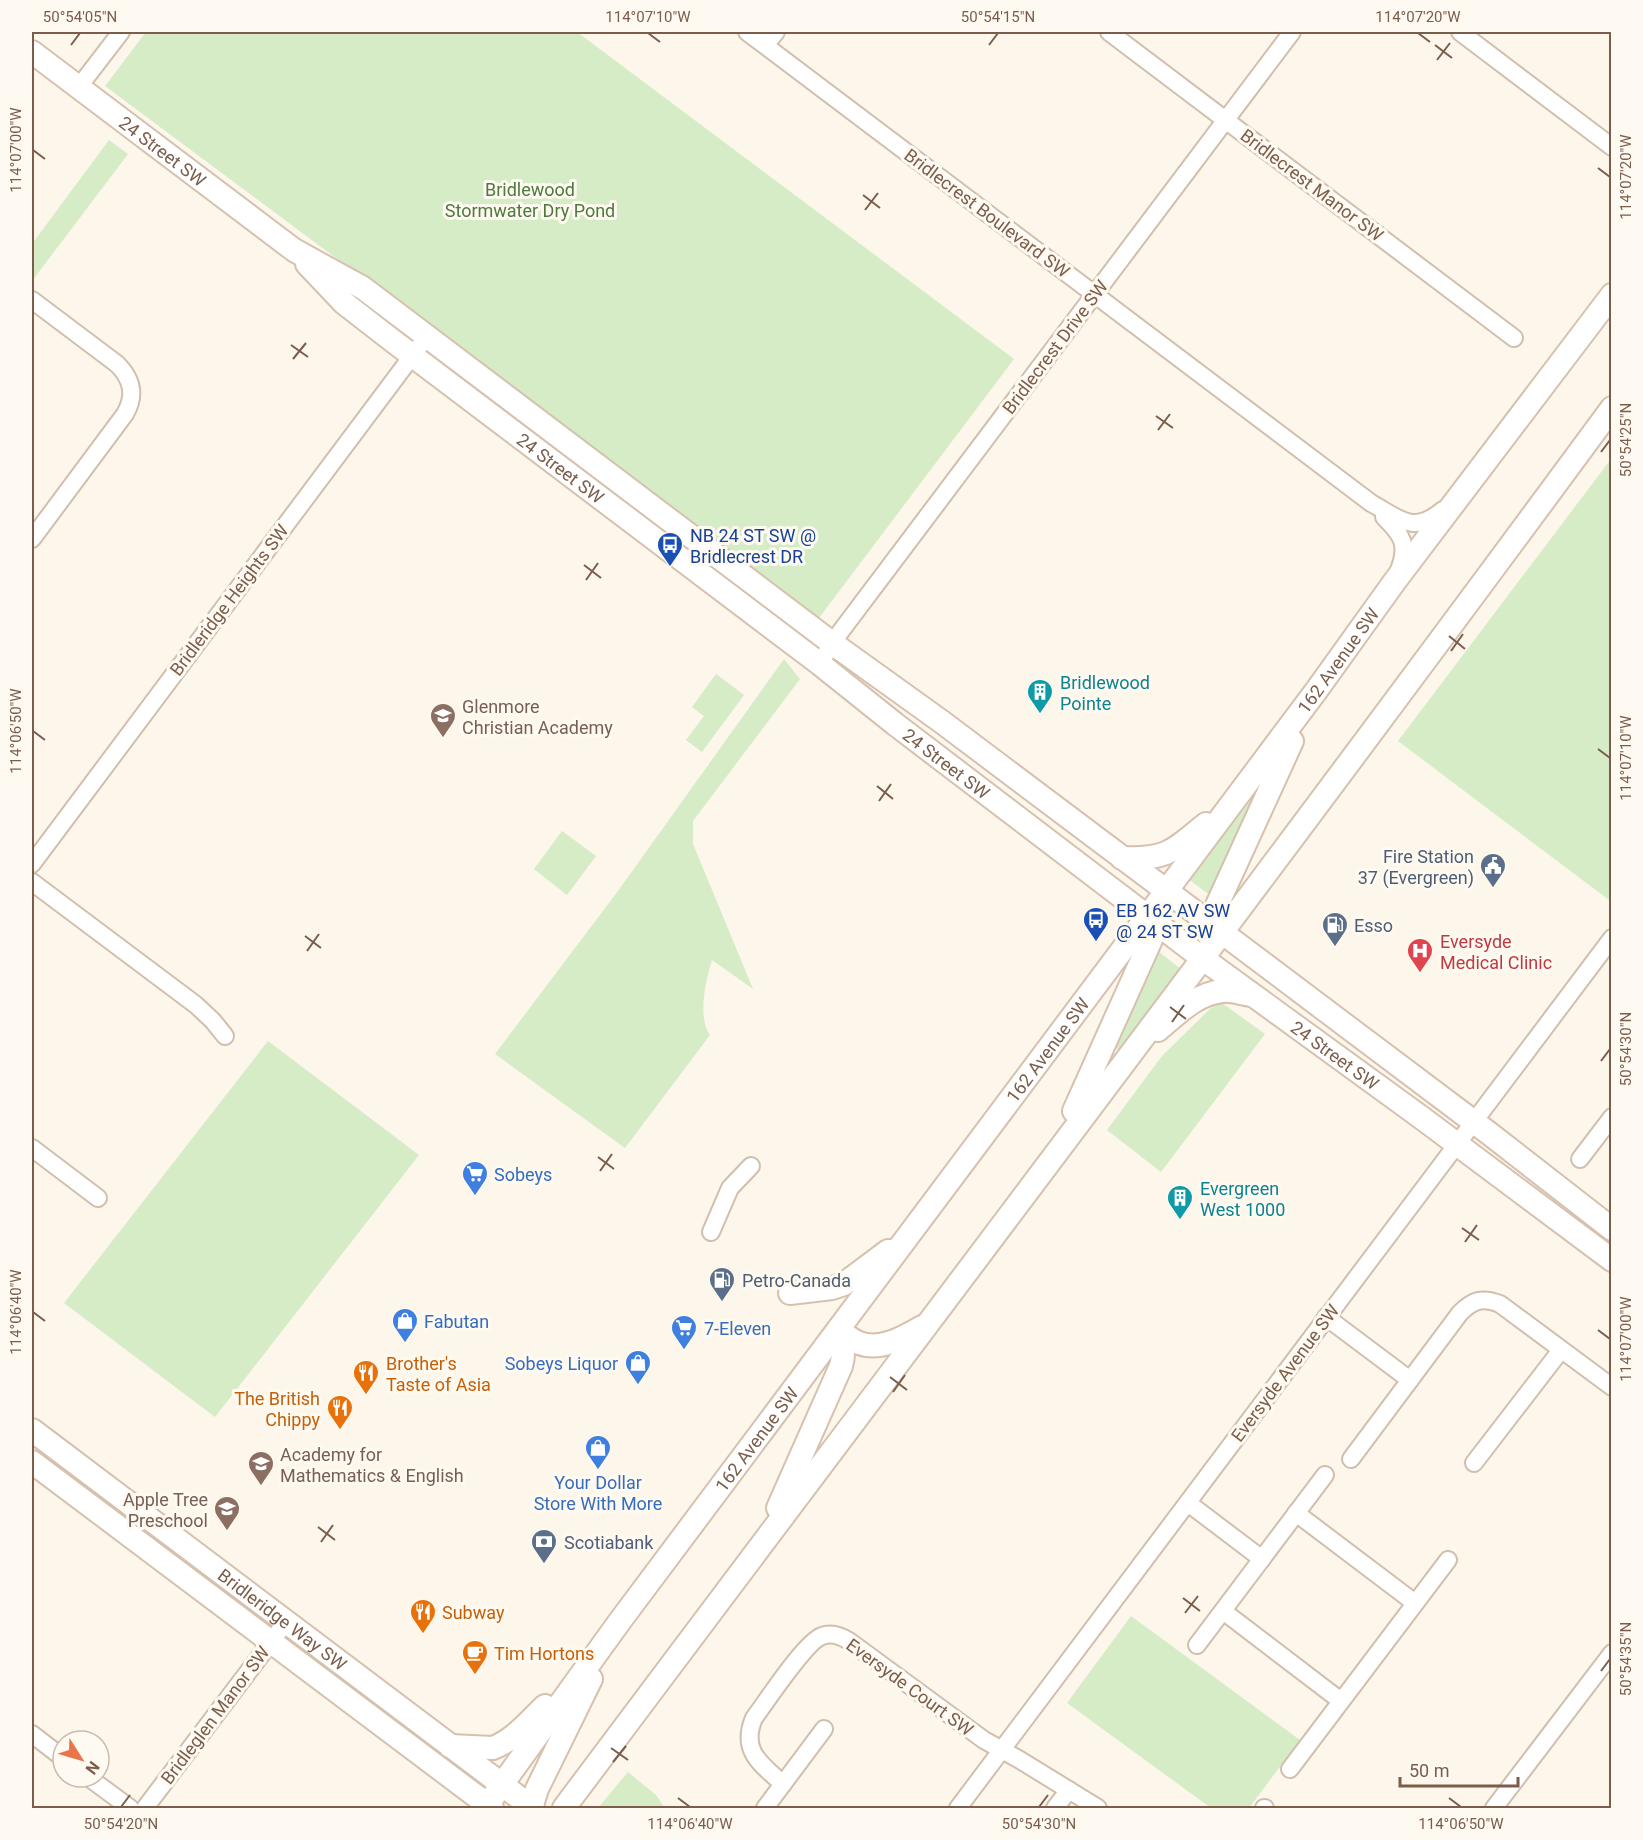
<svg xmlns="http://www.w3.org/2000/svg" width="1643" height="1840" viewBox="0 0 1643 1840" font-family="Roboto,sans-serif">
<rect width="100%" height="100%" fill="#fdf6ea"/>
<g fill="#d5ecc7">
<polygon points="146,32 577,32 1014,359 819,618 105,86"/>
<polygon points="109,140 128,154 32,281 32,244"/>
<polygon points="1611,459 1612,896 1609,900 1398,741"/>
<path d="M 784,659 L 800,679 L 693,821 L 693,844 L 753,989 L 712,960 C 706,979 697,1018 710,1035 L 625,1148 L 495,1054 L 618,891 Z"/>
<polygon points="716,674 744,695 702,752 686,740 704,716 692,707"/>
<polygon points="1257,792 1211,896 1191,881 1190,878"/>
<polygon points="562,831 596,856 567,895 534,869"/>
<polygon points="1156,952 1159,952 1181,969 1119,1050 1114,1047"/>
<polygon points="1222,1003 1265,1034 1161,1172 1107,1130 1162,1056 1213,1006"/>
<polygon points="268,1041 419,1155 215,1417 64,1303"/>
<polygon points="1131,1616 1300,1740 1249,1808 1211,1808 1067,1703"/>
<polygon points="628,1772 656,1795 665,1808 598,1808"/>
</g>
<g fill="none" stroke-linecap="round" stroke-linejoin="round">
<defs>
<g id="street">
<path d="M 747,32 L 1371,503 C 1400,519 1413,535 1443,510"/>
<polyline points="1109,32 1514,338"/>
<polyline points="1460,32 1612,147"/>
<polyline points="765,45 776,32"/>
<polyline points="78,88 121,32"/>
<path d="M 32,300 L 117,364 C 132,379 136,395 125,414 L 32,539"/>
<path d="M 1384,517 C 1402,535 1409,544 1399,570"/>
<polyline points="820,664 832,643 1292,32"/>
<polyline points="32,864 427,336"/>
<polyline points="32,882 196,1005 213,1021 225,1036"/>
<polyline points="32,1148 98,1198"/>
<polyline points="1580,1159 1612,1117"/>
<polyline points="711,1232 730,1188 751,1166"/>
<polyline points="1326,1317 1410,1380"/>
<path d="M 1351,1459 L 1460,1313 C 1473,1300 1482,1297 1500,1304 L 1612,1387"/>
<polyline points="1474,1463 1561,1350"/>
<polyline points="1188,1503 1262,1559"/>
<polyline points="1296,1513 1415,1603"/>
<polyline points="1223,1611 1341,1701"/>
<polyline points="1197,1645 1325,1475"/>
<polyline points="32,1734 63,1758"/>
<polyline points="1290,1769 1448,1560"/>
<polyline points="88,1777 130,1808"/>
<path d="M 783,1784 C 761,1764 740,1751 754,1718 C 767,1701 805,1642 822,1636 C 832,1632 841,1636 849,1641 L 984,1740 L 1020,1760 L 1098,1808"/>
<polyline points="145,1808 286,1622"/>
<polyline points="765,1808 824,1729"/>
<polyline points="958,1808 1612,938"/>
<polyline points="1055,1808 1069,1790"/>
<polyline points="1264,1808 1265,1808"/>
<polyline points="1494,1808 1612,1653"/>
</g>
<g id="secondary">
<path id="s1" d="M 32,52 L 294,250 L 363,288 L 832,643 L 942,722 L 1490,1134 L 1612,1229"/>
<path id="s2" d="M 307,264 L 344,303 L 393,341 L 820,664 L 895,724 L 1202,958 L 1422,1118 L 1612,1260"/>
<path d="M 1122,858 C 1167,860 1173,851 1206,824"/>
<polyline points="1210,937 1210,924 1218,903 1292,741"/>
<path d="M 1158,1030 C 1177,1014 1197,993 1223,991 C 1232,990 1242,994 1251,995"/>
<polyline points="1074,1111 1150,942 1157,923 1154,910"/>
<polyline points="790,1293 832,1288 844,1284 888,1251"/>
<path d="M 838,1330 C 845,1334 851,1340 859,1343 C 880,1351 903,1338 922,1327"/>
<path id="s3" d="M 32,1430 L 533,1808"/>
<polyline points="32,1462 492,1808"/>
<path d="M 778,1508 L 841,1366 C 845,1352 843,1344 838,1330"/>
<path d="M 450,1746 L 493,1748 C 514,1740 529,1721 545,1706"/>
<path id="s4" d="M 485,1808 L 620,1621 L 1316,691 L 1395,581 L 1612,295"/>
<polyline points="531,1808 537,1789 591,1679"/>
<path d="M 564,1808 C 913,1342 1266,878 1612,408"/>
</g>
</defs>
<use href="#street" stroke="#d1bfae" stroke-width="20"/>
<use href="#secondary" stroke="#d6c1ae" stroke-width="26"/>
<use href="#street" stroke="#fff" stroke-width="16"/>
<use href="#secondary" stroke="#fff" stroke-width="22"/>
</g>
<path fill="none" stroke="#7a5d4b" stroke-width="2" d="M 648,33 L 660,42M 1418,33 L 1430,42M 71,45 L 80,33M 989,45 L 998,33M 1435,45 L 1452,58M 1437,60 L 1450,43M 33,150 L 45,159M 1598,168 L 1610,177M 863,195 L 880,208M 865,210 L 878,193M 291,345 L 308,357M 293,359 L 306,343M 1156,416 L 1173,428M 1158,430 L 1170,414M 1601,452 L 1610,440M 584,565 L 601,578M 586,580 L 598,563M 1449,636 L 1465,649M 1451,651 L 1463,634M 33,731 L 45,740M 1598,749 L 1610,758M 877,786 L 893,799M 879,801 L 891,784M 305,936 L 321,948M 307,951 L 319,934M 1170,1007 L 1186,1019M 1172,1022 L 1184,1005M 1601,1061 L 1610,1049M 598,1157 L 614,1169M 600,1171 L 612,1154M 1462,1228 L 1479,1240M 1465,1242 L 1477,1225M 33,1312 L 45,1321M 1598,1330 L 1610,1339M 890,1377 L 907,1390M 893,1392 L 905,1375M 318,1527 L 335,1540M 321,1542 L 333,1525M 1183,1598 L 1200,1611M 1185,1613 L 1198,1596M 1601,1671 L 1610,1659M 611,1748 L 628,1760M 613,1762 L 626,1746M 678,1798 L 690,1807M 1449,1798 L 1461,1807M 121,1807 L 130,1795M 1039,1807 L 1048,1795"/>
<defs>
<symbol id="bus-pin" viewBox="-11 -11 22 30"><path d="M0 17L-7.5 6A9.5 9.5 0 1 1 7.5 6Z" fill="#1a4fb4" stroke="#fffaf1"/><path d="M-5-6H5V4H4V6H2V4H-2V6H-4V4H-5ZM-3.5-4V0h7V-4ZM-3.5 1.2v1.5H-2V1.2ZM2 1.2v1.5H3.5V1.2Z" fill="#fff"/></symbol>
<symbol id="building-pin" viewBox="-11 -11 22 30"><path d="M0 17L-7.5 6A9.5 9.5 0 1 1 7.5 6Z" fill="#0f9aa8" stroke="#fffaf1"/><path d="M-4-6H4V6H1V3H-1V6H-4ZM-2.5-4.3h1.7v1.8h-1.7ZM.8-4.3h1.7v1.8H.8ZM-2.5-1h1.7V.8h-1.7ZM.8-1h1.7V.8H.8Z" fill="#fff"/></symbol>
<symbol id="school-pin" viewBox="-11 -11 22 30"><path d="M0 17L-7.5 6A9.5 9.5 0 1 1 7.5 6Z" fill="#8d6e63" stroke="#fffaf1"/><path d="M0-5L7-2L0 1L-7-2ZM-4 1L0 2.5L4 1V4Q0 6-4 4Z" fill="#fff"/></symbol>
<symbol id="civic-pin" viewBox="-11 -11 22 30"><path d="M0 17L-7.5 6A9.5 9.5 0 1 1 7.5 6Z" fill="#5c6f8a" stroke="#fffaf1"/><path d="M-.6-6.5H3V-4.5H.6V-3L4-1V1h2V6H-6V1h2V-1L-.6-3ZM-1.2 2.5V6h2.4V2.5Z" fill="#fff"/></symbol>
<symbol id="fuel-pin" viewBox="-11 -11 22 30"><path d="M0 17L-7.5 6A9.5 9.5 0 1 1 7.5 6Z" fill="#5c6f8a" stroke="#fffaf1"/><path d="M-5.5-6h7V0h2V4h1.3V-2.5L3-4.5l.8-.8L6-3V5H2.5V1h-1V6h-7ZM-4.2-4.7v3.2H.2V-4.7Z" fill="#fff"/></symbol>
<symbol id="hospital-pin" viewBox="-11 -11 22 30"><path d="M0 17L-7.5 6A9.5 9.5 0 1 1 7.5 6Z" fill="#e0444e" stroke="#fffaf1"/><path d="M-5-5h3v3.5h4V-5h3V5h-3V1.5h-4V5h-3Z" fill="#fff"/></symbol>
<symbol id="supermarket-pin" viewBox="-11 -11 22 30"><path d="M0 17L-7.5 6A9.5 9.5 0 1 1 7.5 6Z" fill="#3f7fe0" stroke="#fffaf1"/><path d="M-6-5.5h2.5l.6 2H6L4.5 2H-2.5L-4.4-4H-6ZM-1.5 3.2a1.3 1.3 0 1 0 .1 0ZM3 3.2a1.3 1.3 0 1 0 .1 0Z" fill="#fff"/></symbol>
<symbol id="shop-pin" viewBox="-11 -11 22 30"><path d="M0 17L-7.5 6A9.5 9.5 0 1 1 7.5 6Z" fill="#3f7fe0" stroke="#fffaf1"/><path d="M-5-2.5h2.3a2.7 3.5 0 0 1 5.4 0H5L5.5 6h-11ZM-1.5-2.5h3a1.5 2.3 0 0 0-3 0Z" fill="#fff"/></symbol>
<symbol id="restaurant-pin" viewBox="-11 -11 22 30"><path d="M0 17L-7.5 6A9.5 9.5 0 1 1 7.5 6Z" fill="#e8710a" stroke="#fffaf1"/><path d="M-5-6h1v4h1v-4h1v4h1v-4h1v5L-1.5 .5V6h-2V.5L-5-1ZM5-6V6H3V1.5H1.5Q1.5-4 5-6Z" fill="#fff"/></symbol>
<symbol id="bank-pin" viewBox="-11 -11 22 30"><path d="M0 17L-7.5 6A9.5 9.5 0 1 1 7.5 6Z" fill="#5c6f8a" stroke="#fffaf1"/><path d="M-6-4H6V4H-6ZM0-2.3a2.3 2.3 0 1 0 0 4.6a2.3 2.3 0 1 0 0-4.6Z" fill="#fff"/></symbol>
<symbol id="cafe-pin" viewBox="-11 -11 22 30"><path d="M0 17L-7.5 6A9.5 9.5 0 1 1 7.5 6Z" fill="#e8710a" stroke="#fffaf1"/><path d="M-5.5-4.5H6V0H3Q3 3.5 0 3.5H-2.5Q-5.5 3.5-5.5 0ZM3-3.2v2h1.7v-2ZM-6 4.5H4V6H-6Z" fill="#fff"/></symbol>
</defs>
<g fill-rule="evenodd">
<use href="#bus-pin" x="655" y="530" width="30" height="40"/>
<use href="#building-pin" x="1025" y="677" width="30" height="40"/>
<use href="#school-pin" x="428" y="701" width="30" height="40"/>
<use href="#civic-pin" x="1478" y="851" width="30" height="40"/>
<use href="#bus-pin" x="1081" y="905" width="30" height="40"/>
<use href="#fuel-pin" x="1320" y="910" width="30" height="40"/>
<use href="#hospital-pin" x="1405" y="936" width="30" height="40"/>
<use href="#supermarket-pin" x="460" y="1159" width="30" height="40"/>
<use href="#building-pin" x="1165" y="1183" width="30" height="40"/>
<use href="#fuel-pin" x="707" y="1265" width="30" height="40"/>
<use href="#shop-pin" x="390" y="1306" width="30" height="40"/>
<use href="#supermarket-pin" x="669" y="1313" width="30" height="40"/>
<use href="#shop-pin" x="623" y="1348" width="30" height="40"/>
<use href="#restaurant-pin" x="351" y="1358" width="30" height="40"/>
<use href="#restaurant-pin" x="325" y="1393" width="30" height="40"/>
<use href="#shop-pin" x="583" y="1433" width="30" height="40"/>
<use href="#school-pin" x="246" y="1449" width="30" height="40"/>
<use href="#school-pin" x="212" y="1494" width="30" height="40"/>
<use href="#bank-pin" x="529" y="1527" width="30" height="40"/>
<use href="#restaurant-pin" x="408" y="1597" width="30" height="40"/>
<use href="#cafe-pin" x="460" y="1638" width="30" height="40"/>
</g>
<g text-anchor="middle" dominant-baseline="central" stroke-width="6" stroke-linejoin="round" paint-order="stroke">
<g font-size="18" fill="#7a5d4b" stroke="#fffaf1">
<text stroke="none"><textPath href="#s1" startOffset="164">24 Street SW</textPath></text>
<text transform="translate(1312 185) rotate(37)">Bridlecrest Manor SW</text>
<text transform="translate(987 213) rotate(37)">Bridlecrest Boulevard SW</text>
<text transform="translate(1055 347) rotate(-53)">Bridlecrest Drive SW</text>
<text stroke="none"><textPath href="#s2" startOffset="326">24 Street SW</textPath></text>
<text transform="translate(229 600) rotate(-53)">Bridleridge Heights SW</text>
<text stroke="none"><textPath href="#s4" startOffset="1430">162 Avenue SW</textPath></text>
<text stroke="none"><textPath href="#s2" startOffset="812">24 Street SW</textPath></text>
<text stroke="none"><textPath href="#s4" startOffset="944">162 Avenue SW</textPath></text>
<text stroke="none"><textPath href="#s2" startOffset="1298">24 Street SW</textPath></text>
<text transform="translate(1285 1373) rotate(-53)">Eversyde Avenue SW</text>
<text stroke="none"><textPath href="#s4" startOffset="458">162 Avenue SW</textPath></text>
<text stroke="none"><textPath href="#s3" startOffset="314">Bridleridge Way SW</textPath></text>
<text transform="translate(910 1687) rotate(36)">Eversyde Court SW</text>
<text transform="translate(215 1715) rotate(-53)">Bridleglen Manor SW</text>
</g>
<g font-size="18" fill="#4e7a40" stroke="#fffaf1">
<text x="530" y="189">Bridlewood<tspan x="530" dy="21">Stormwater Dry Pond</tspan></text>
</g>
<g font-size="18" fill="#164399" stroke="#fffaf1" text-anchor="start">
<text x="690" y="535">NB 24 ST SW @<tspan x="690" dy="21">Bridlecrest DR</tspan></text>
<text x="1116" y="910">EB 162 AV SW<tspan x="1116" dy="21">@ 24 ST SW</tspan></text>
</g>
<g font-size="18" fill="#0d838f" stroke="#fffaf1" text-anchor="start">
<text x="1060" y="682">Bridlewood<tspan x="1060" dy="21">Pointe</tspan></text>
<text x="1200" y="1188">Evergreen<tspan x="1200" dy="21">West 1000</tspan></text>
</g>
<g font-size="18" fill="#785e54" stroke="#fffaf1" text-anchor="start">
<text x="462" y="706">Glenmore<tspan x="462" dy="21">Christian Academy</tspan></text>
<text x="280" y="1454">Academy for<tspan x="280" dy="21">Mathematics &amp; English</tspan></text>
<text x="208" y="1499" text-anchor="end">Apple Tree<tspan x="208" dy="21">Preschool</tspan></text>
</g>
<g font-size="18" fill="#4e5e75" stroke="#fffaf1" text-anchor="start">
<text x="1474" y="856" text-anchor="end">Fire Station<tspan x="1474" dy="21">37 (Evergreen)</tspan></text>
<text x="1354" y="925">Esso</text>
<text x="742" y="1280">Petro-Canada</text>
<text x="564" y="1542">Scotiabank</text>
</g>
<g font-size="18" fill="#be3a42" stroke="#fffaf1" text-anchor="start">
<text x="1440" y="941">Eversyde<tspan x="1440" dy="21">Medical Clinic</tspan></text>
</g>
<g font-size="18" fill="#366cbe" stroke="#fffaf1" text-anchor="start">
<text x="494" y="1174">Sobeys</text>
<text x="424" y="1321">Fabutan</text>
<text x="704" y="1328">7-Eleven</text>
<text x="618" y="1363" text-anchor="end">Sobeys Liquor</text>
<text x="598" y="1482" text-anchor="middle">Your Dollar<tspan x="598" dy="21">Store With More</tspan></text>
</g>
<g font-size="18" fill="#c56008" stroke="#fffaf1" text-anchor="start">
<text x="386" y="1363">Brother's<tspan x="386" dy="21">Taste of Asia</tspan></text>
<text x="320" y="1398" text-anchor="end">The British<tspan x="320" dy="21">Chippy</tspan></text>
<text x="442" y="1612">Subway</text>
<text x="494" y="1653">Tim Hortons</text>
</g>
</g>
<rect width="1643" height="1840" fill="none" stroke="#fffaf1" stroke-width="66"/>
<g transform="translate(81 1759) rotate(127)"><circle r="28" fill="#fffaf1" stroke="#cabbaf" stroke-width="1.5"/>
<path d="M0-4.5L10 22L0 15L-10 22Z" fill="#ea754b"/>
<text y="-9" font-size="16" font-weight="bold" text-anchor="middle" fill="#7a5d4b">N</text>
</g>
<path d="M1400 1777v9h118v-9" fill="none" stroke="#7a5d4b" stroke-width="3"/>
<text x="1409" y="1777" font-size="18" fill="#7a5d4b" stroke="#fffaf1" stroke-width="4.5" paint-order="stroke">50 m</text>
<rect x="33" y="33" width="1577" height="1774" fill="none" stroke="#7a5d4b" stroke-width="2"/>
<g font-size="15" text-anchor="middle" fill="#7a5d4b">
<text x="80" y="22">50°54'05"N</text>
<text x="648" y="22">114°07'10"W</text>
<text x="998" y="22">50°54'15"N</text>
<text x="1418" y="22">114°07'20"W</text>
<text transform="translate(16 150) rotate(-90)" y="5">114°07'00"W</text>
<text transform="translate(1626 177) rotate(-90)" y="5">114°07'20"W</text>
<text transform="translate(1626 440) rotate(-90)" y="5">50°54'25"N</text>
<text transform="translate(16 731) rotate(-90)" y="5">114°06'50"W</text>
<text transform="translate(1626 758) rotate(-90)" y="5">114°07'10"W</text>
<text transform="translate(1626 1049) rotate(-90)" y="5">50°54'30"N</text>
<text transform="translate(16 1312) rotate(-90)" y="5">114°06'40"W</text>
<text transform="translate(1626 1339) rotate(-90)" y="5">114°07'00"W</text>
<text transform="translate(1626 1659) rotate(-90)" y="5">50°54'35"N</text>
<text x="121" y="1829">50°54'20"N</text>
<text x="690" y="1829">114°06'40"W</text>
<text x="1039" y="1829">50°54'30"N</text>
<text x="1461" y="1829">114°06'50"W</text>
</g>
</svg>
